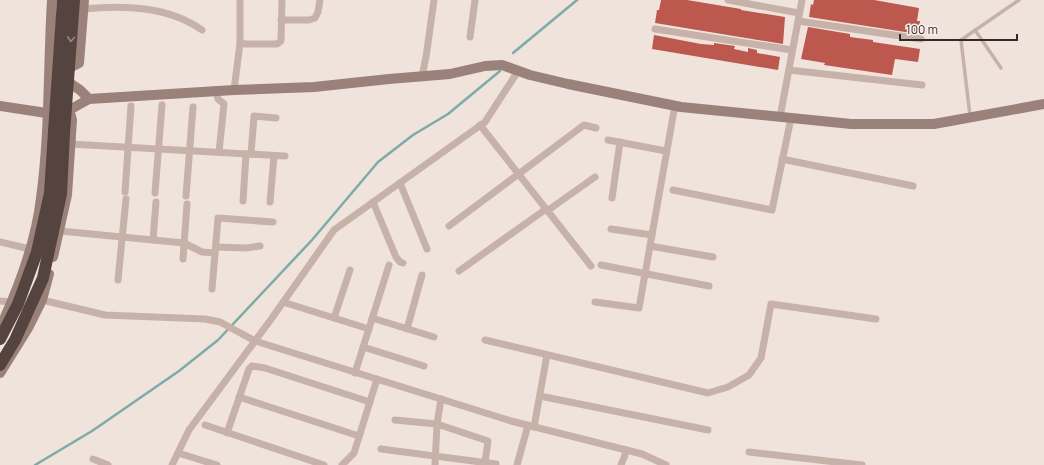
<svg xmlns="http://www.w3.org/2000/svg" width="1044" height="465" viewBox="0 0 1044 465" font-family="Manrope,sans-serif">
<rect width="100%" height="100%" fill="#f0e3dc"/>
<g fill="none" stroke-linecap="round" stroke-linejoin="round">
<g stroke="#7daba6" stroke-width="2.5">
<polyline points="513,53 577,0"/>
<polyline points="35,465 92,431 179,371 218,340 312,240 378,162 413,135 448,114 500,71"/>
</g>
</g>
<g fill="#bc584e">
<polygon points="661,0 687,0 741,9 741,10 785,17 783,44 655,23 657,10 659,10"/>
<polygon points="814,0 874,0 919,8 917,21 920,21 918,34 809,17 811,4 813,5"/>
<polygon points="808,27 850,34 850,37 873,40 873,42 920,49 918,62 895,59 892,75 824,65 825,63 801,59"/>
<polygon points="654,35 701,44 714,45 714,43 735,46 734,49 748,52 748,48 757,50 757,53 780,57 778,70 652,49"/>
</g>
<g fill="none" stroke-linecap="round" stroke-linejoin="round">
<g stroke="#c7b2a9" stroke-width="3.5">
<polyline points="975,30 1001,68"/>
<polyline points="970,116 961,40 1019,0"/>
</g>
<g stroke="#c7b2a9" stroke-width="7">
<polyline points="728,0 799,13"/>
<path d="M 83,9 C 123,5 168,6 202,30"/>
<polyline points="281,20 309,20 315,18 318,12 320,0"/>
<polyline points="798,21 921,39"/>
<polyline points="655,29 792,50"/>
<polyline points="470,37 475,0"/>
<polyline points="240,43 246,44 277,44 281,41 282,0"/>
<polyline points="789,70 922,85"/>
<polyline points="422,76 426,57 434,0"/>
<polyline points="234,90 240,43 240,0"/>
<polyline points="216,91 218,99 224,104 219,152"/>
<polyline points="780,117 802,0"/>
<polyline points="480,125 591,266"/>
<polyline points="608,140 666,151"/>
<polyline points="70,144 285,156"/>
<polyline points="251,154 254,116 276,118"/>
<polyline points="782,159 913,186"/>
<polyline points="400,183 427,249"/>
<polyline points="673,190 772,210 791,118"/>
<polyline points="125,192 131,106"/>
<polyline points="155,193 162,105"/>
<polyline points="186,196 193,107"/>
<polyline points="612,198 620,142"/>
<polyline points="243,201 246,154"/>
<polyline points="270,202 274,156"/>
<polyline points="373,202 396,257 400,262 403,263"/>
<polyline points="547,211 595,177"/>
<polyline points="449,226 584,125 596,128"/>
<polyline points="611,229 652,235"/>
<polyline points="60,231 184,243 202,252 215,253"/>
<polyline points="153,240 156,202"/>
<polyline points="0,242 30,249"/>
<polyline points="650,246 713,257"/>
<polyline points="216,247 246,248 260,246"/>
<polyline points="183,259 187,204"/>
<polyline points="601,265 709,286"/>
<polyline points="459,271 546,209"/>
<polyline points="118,280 126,199"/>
<polyline points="212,289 218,218 273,222"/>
<polyline points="38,300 42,300 105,315 205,319 220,322 255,341 511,421 642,454 666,465"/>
<polyline points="0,301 14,302"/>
<polyline points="283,302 369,329"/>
<polyline points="595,302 639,308 675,105"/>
<polyline points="334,318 350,270"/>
<polyline points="372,318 434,337"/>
<polyline points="407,329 422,275"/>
<polyline points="485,340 708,393 728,387 749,375 761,358 771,304 876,319"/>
<polyline points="363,347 424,366"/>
<polyline points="355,373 389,265"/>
<polyline points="540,396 708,430"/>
<polyline points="239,397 359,436"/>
<polyline points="395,420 437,424 488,441 485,463"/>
<polyline points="205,425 324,465"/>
<polyline points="534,427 547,355"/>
<polyline points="227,433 249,369 252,366 265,368 370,402"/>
<polyline points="381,449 496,464"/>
<polyline points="749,452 862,465"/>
<polyline points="178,453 217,465"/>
<polyline points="93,459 108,465"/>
<polyline points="172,465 189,430 272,318 334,230 485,122 518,71"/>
<polyline points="342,465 354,453 377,379"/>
<polyline points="435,465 437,424 441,399"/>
<polyline points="517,465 528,425"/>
<polyline points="621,465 627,450"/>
</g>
<g stroke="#9a817a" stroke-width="10">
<polyline points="69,68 79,63 84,0"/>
<polyline points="68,82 80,90 89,99"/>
<polyline points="0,106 53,114"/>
<polyline points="66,110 73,108 89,99 234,90 314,87 389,79 450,74 485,66 502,65 530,75 568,84 681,107 851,124 934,124 1044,104"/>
<polyline points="53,257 67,195 72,120 71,116 65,115"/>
<path d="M 1,326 C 19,287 36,241 41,198 C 50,133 48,66 52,0"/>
<polyline points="0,373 28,328 42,300 49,274"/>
</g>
<g stroke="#554340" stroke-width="12">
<polyline points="54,132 63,0"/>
<polyline points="64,133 74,0"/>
</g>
<g stroke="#554340" stroke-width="12">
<polyline points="0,339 18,304 37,252 50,193 54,132"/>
<polyline points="0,365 15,340 43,278 61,194 64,133"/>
</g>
</g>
<defs><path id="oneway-chevron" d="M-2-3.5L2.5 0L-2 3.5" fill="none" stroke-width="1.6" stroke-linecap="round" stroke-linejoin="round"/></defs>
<use stroke="#968783" href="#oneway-chevron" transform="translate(71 39) rotate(94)"/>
<path d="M900 34v6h117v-6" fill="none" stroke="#352a28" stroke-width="2"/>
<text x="906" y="34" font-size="12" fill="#352a28" stroke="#f8eee8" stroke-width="3" paint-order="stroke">100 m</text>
</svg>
